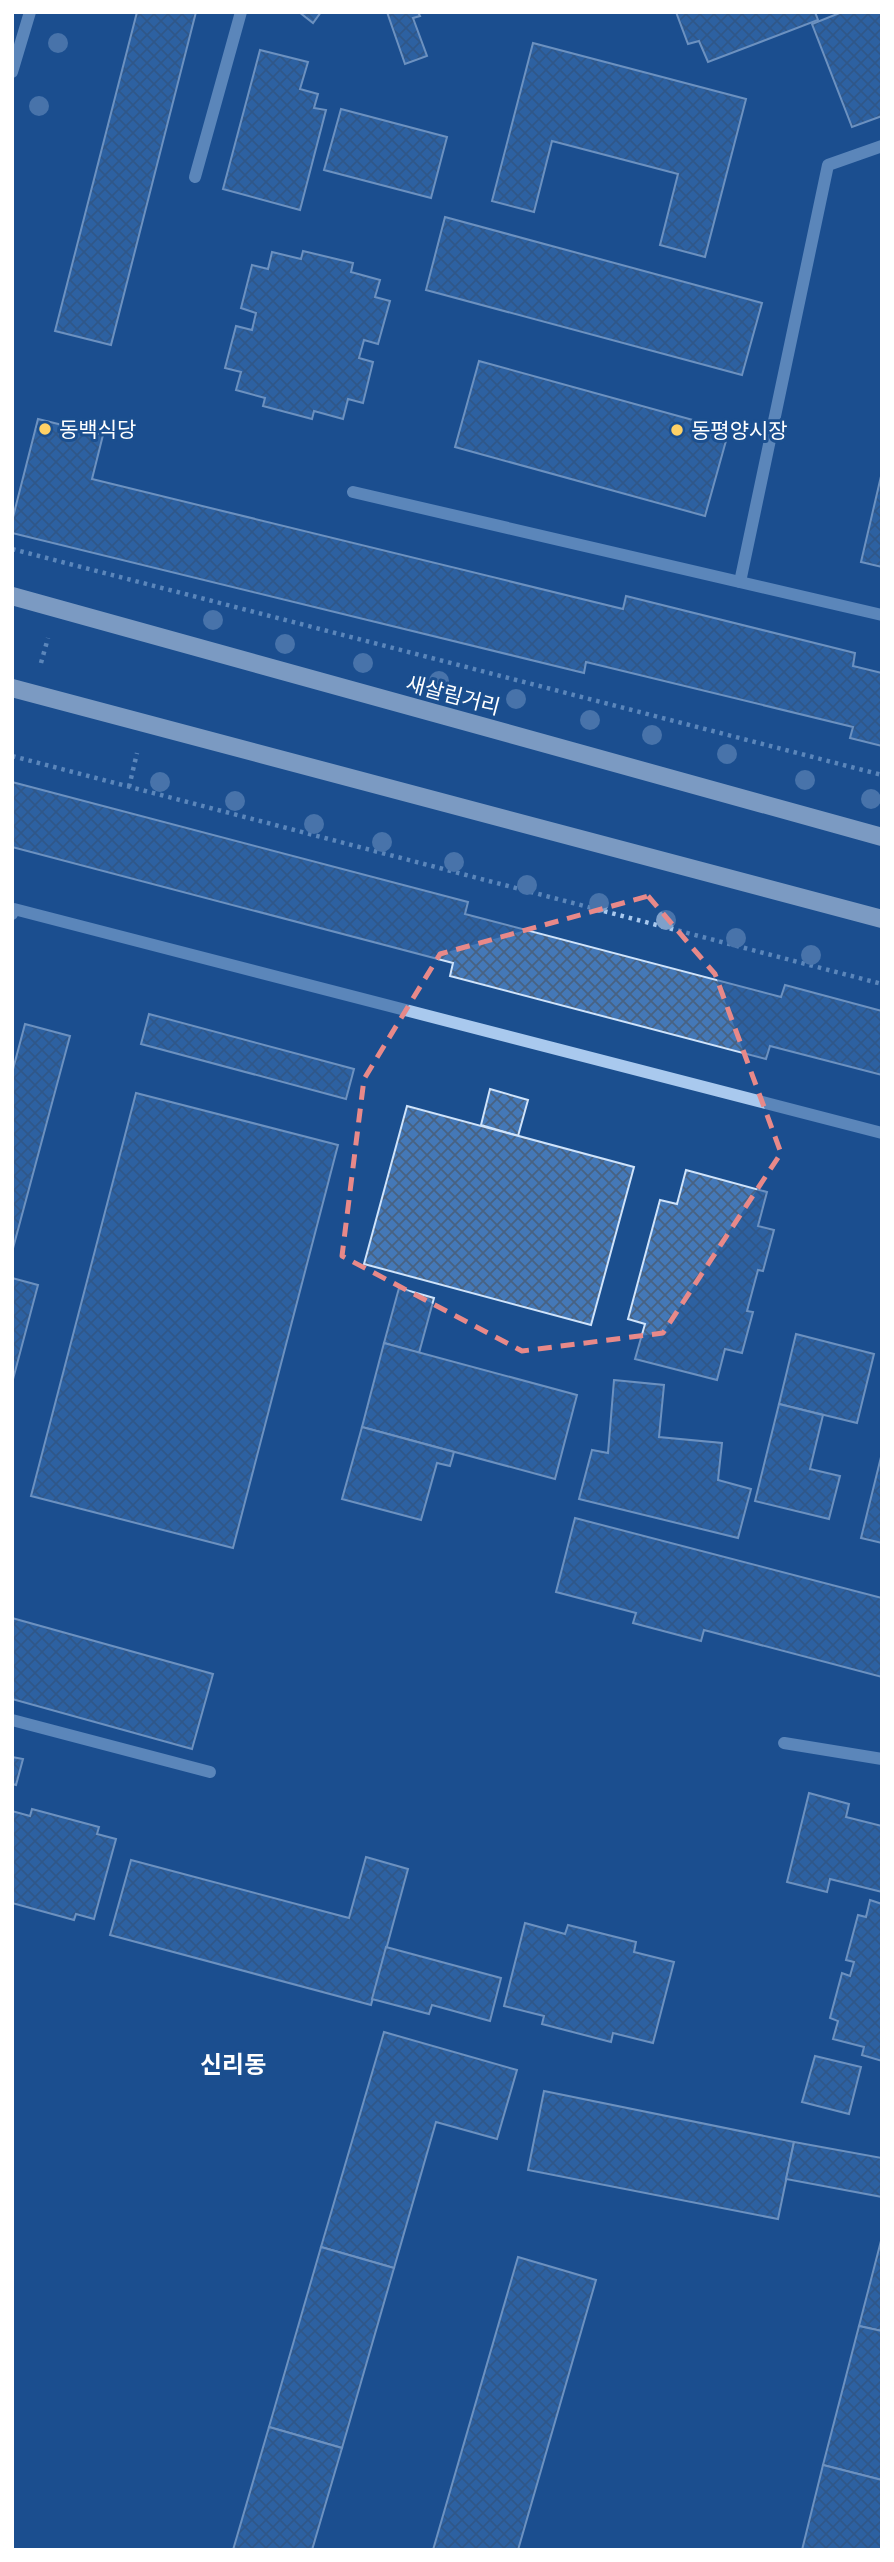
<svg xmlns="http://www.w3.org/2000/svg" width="894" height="2562" viewBox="0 0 894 2562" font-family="Cabin,'Noto Sans KR',sans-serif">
<defs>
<pattern id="building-cross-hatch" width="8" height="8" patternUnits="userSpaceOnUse" patternTransform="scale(1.75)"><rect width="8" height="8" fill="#4478b7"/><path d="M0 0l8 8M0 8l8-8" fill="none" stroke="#486282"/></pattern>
</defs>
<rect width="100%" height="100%" fill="#1b4f8f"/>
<g fill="url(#building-cross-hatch)" stroke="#cfe3fa" stroke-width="2">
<polygon points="137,12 196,12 111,345 55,331"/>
<polygon points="299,12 321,12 313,23"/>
<polygon points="387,12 418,12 420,16 413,18 427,56 405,64"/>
<polygon points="676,12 815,12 818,20 708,62 699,41 688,44"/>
<polygon points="842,12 882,12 882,116 852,127 812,24"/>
<polygon points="533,43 746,99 705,257 660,245 678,174 552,141 534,212 492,201"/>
<polygon points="260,50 308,62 300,89 318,94 314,108 326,110 300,210 223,189"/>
<polygon points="341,109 447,137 431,198 324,170"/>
<polygon points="445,217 762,303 742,375 426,290"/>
<polygon points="303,251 353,263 351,272 380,280 375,297 390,301 378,344 364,340 359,358 373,362 363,403 348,399 343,419 314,411 312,419 263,406 265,398 236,390 241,372 225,368 236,326 252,330 256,313 241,308 252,265 268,269 272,252 301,259"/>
<polygon points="479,361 729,430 705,516 455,447"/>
<polygon points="38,419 103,435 92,479 623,609 626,596 855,653 853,666 882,673 882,746 850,738 853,727 586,662 584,673 12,533 12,521"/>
<polygon points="882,472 882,567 861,562"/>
<polygon points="12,782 468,902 465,914 781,997 785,985 882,1011 882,1075 770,1046 766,1059 450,976 453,963 12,847"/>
<polygon points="149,1014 354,1069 346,1099 141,1044"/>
<polygon points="25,1024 70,1036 12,1252 12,1073"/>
<polygon points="490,1089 528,1100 518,1136 481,1125"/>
<polygon points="136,1093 338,1145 233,1548 31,1496"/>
<polygon points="407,1106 634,1167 591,1325 364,1264"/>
<polygon points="686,1170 767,1192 758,1226 774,1230 763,1271 758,1270 747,1311 753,1312 742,1353 725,1349 717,1380 635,1359 645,1324 628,1319 660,1200 677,1204"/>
<polygon points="12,1278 38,1285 12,1383"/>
<polygon points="399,1288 434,1298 419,1353 384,1343"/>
<polygon points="796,1334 874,1354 857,1423 779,1404"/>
<polygon points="384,1343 577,1395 555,1479 362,1427"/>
<polygon points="614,1380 664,1385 659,1437 722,1443 718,1480 751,1489 738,1538 579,1499 592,1450 608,1453"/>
<polygon points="779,1404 823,1415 810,1469 840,1476 829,1519 755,1501"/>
<polygon points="362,1427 454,1452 450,1466 437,1463 421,1520 342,1499"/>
<polygon points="882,1453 882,1543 861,1538"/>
<polygon points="575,1518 882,1598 882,1677 704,1630 701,1641 633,1623 636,1613 556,1592"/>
<polygon points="12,1618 213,1674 192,1749 12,1699"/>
<polygon points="12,1757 23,1759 16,1785 12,1784"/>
<polygon points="809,1793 849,1804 846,1817 882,1826 882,1892 830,1879 827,1892 787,1882"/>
<polygon points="32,1809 99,1827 97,1834 116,1839 94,1919 76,1914 74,1920 12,1903 12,1811 30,1816"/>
<polygon points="366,1857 408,1869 371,2005 110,1935 131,1860 349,1918"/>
<polygon points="870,1900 882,1904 882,2061 862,2055 864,2047 833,2039 838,2021 830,2018 842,1973 850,1976 854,1962 846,1960 858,1915 866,1917"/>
<polygon points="525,1923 565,1934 568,1925 636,1942 634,1952 674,1962 653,2043 613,2033 611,2042 542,2024 544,2016 504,2006"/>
<polygon points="386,1947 501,1978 490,2021 432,2005 429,2014 372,1999"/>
<polygon points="384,2032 517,2070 497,2139 436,2122 394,2268 321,2247"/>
<polygon points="815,2056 861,2067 849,2114 802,2102"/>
<polygon points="544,2091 794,2142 778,2219 528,2170"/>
<polygon points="794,2142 882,2158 882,2197 786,2179"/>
<polygon points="882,2237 882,2331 859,2326"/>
<polygon points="321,2247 394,2268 342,2448 269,2427"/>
<polygon points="518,2257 596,2280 518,2550 433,2550"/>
<polygon points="859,2326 882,2331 882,2480 823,2465"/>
<polygon points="269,2427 342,2448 312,2550 233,2550"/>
<polygon points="823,2465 882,2480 882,2550 802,2550"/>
</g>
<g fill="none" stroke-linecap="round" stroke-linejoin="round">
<g stroke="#a9c9ee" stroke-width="4.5" stroke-dasharray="3.5 5" stroke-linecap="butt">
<polyline points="12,549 882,775"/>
<polyline points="41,663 48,638"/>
<polyline points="12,756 882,984"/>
<polyline points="129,787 137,753"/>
</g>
<g stroke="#a9c9ee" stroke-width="12">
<polyline points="12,72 30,12"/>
<polyline points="195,177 241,12"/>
<polyline points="353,492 882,615"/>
<polyline points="740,582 828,165 882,146"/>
<polyline points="12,914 14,909 882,1133"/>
<polyline points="12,1720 210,1772"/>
<polyline points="784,1743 882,1759"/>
</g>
<g stroke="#f0f6ff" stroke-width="18">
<polyline points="12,596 882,837"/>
<polyline points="12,688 882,919"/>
</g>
</g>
<g fill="#7ea0ca">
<circle cx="58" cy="43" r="10"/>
<circle cx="39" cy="106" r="10"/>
<circle cx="213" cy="620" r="10"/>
<circle cx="285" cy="644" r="10"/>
<circle cx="363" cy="663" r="10"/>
<circle cx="439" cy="681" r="10"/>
<circle cx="516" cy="699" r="10"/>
<circle cx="590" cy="720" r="10"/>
<circle cx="652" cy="735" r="10"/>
<circle cx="727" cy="754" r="10"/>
<circle cx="805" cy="780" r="10"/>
<circle cx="160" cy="782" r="10"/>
<circle cx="871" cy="799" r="10"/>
<circle cx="235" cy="801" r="10"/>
<circle cx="314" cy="824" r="10"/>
<circle cx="382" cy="842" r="10"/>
<circle cx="454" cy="862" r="10"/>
<circle cx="527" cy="885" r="10"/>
<circle cx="599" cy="903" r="10"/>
<circle cx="666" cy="920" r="10"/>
<circle cx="736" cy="938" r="10"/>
<circle cx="811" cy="955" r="10"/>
</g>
<path d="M0 0H894V2562H0ZM 648,896 L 715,974 L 781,1153 L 663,1333 L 522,1351 L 342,1256 L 364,1079 L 440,954 Z" fill="#1b4f8f" fill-opacity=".55" fill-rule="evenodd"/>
<path fill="none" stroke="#e88989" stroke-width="5" stroke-dasharray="14 9" stroke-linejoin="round" d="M 648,896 L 715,974 L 781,1153 L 663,1333 L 522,1351 L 342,1256 L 364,1079 L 440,954 Z"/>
<g fill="#ffd166" stroke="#1b4f8f" stroke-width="2.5">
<circle cx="45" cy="429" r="7"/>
<circle cx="677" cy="430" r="7"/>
</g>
<g text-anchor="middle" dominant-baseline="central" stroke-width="6" stroke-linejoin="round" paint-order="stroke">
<g font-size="21" fill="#fff" stroke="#1b4f8f" text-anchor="start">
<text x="59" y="429">동백식당</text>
<text x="691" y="430">동평양시장</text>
</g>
<g font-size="21" fill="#fff" stroke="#1b4f8f">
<text transform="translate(453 695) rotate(15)">새살림거리</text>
</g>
<g font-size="24" font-weight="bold" fill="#fff" stroke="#1b4f8f">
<text x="233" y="2064">신리동</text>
</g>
</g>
<rect width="894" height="2562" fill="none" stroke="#ffffff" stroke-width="28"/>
</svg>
